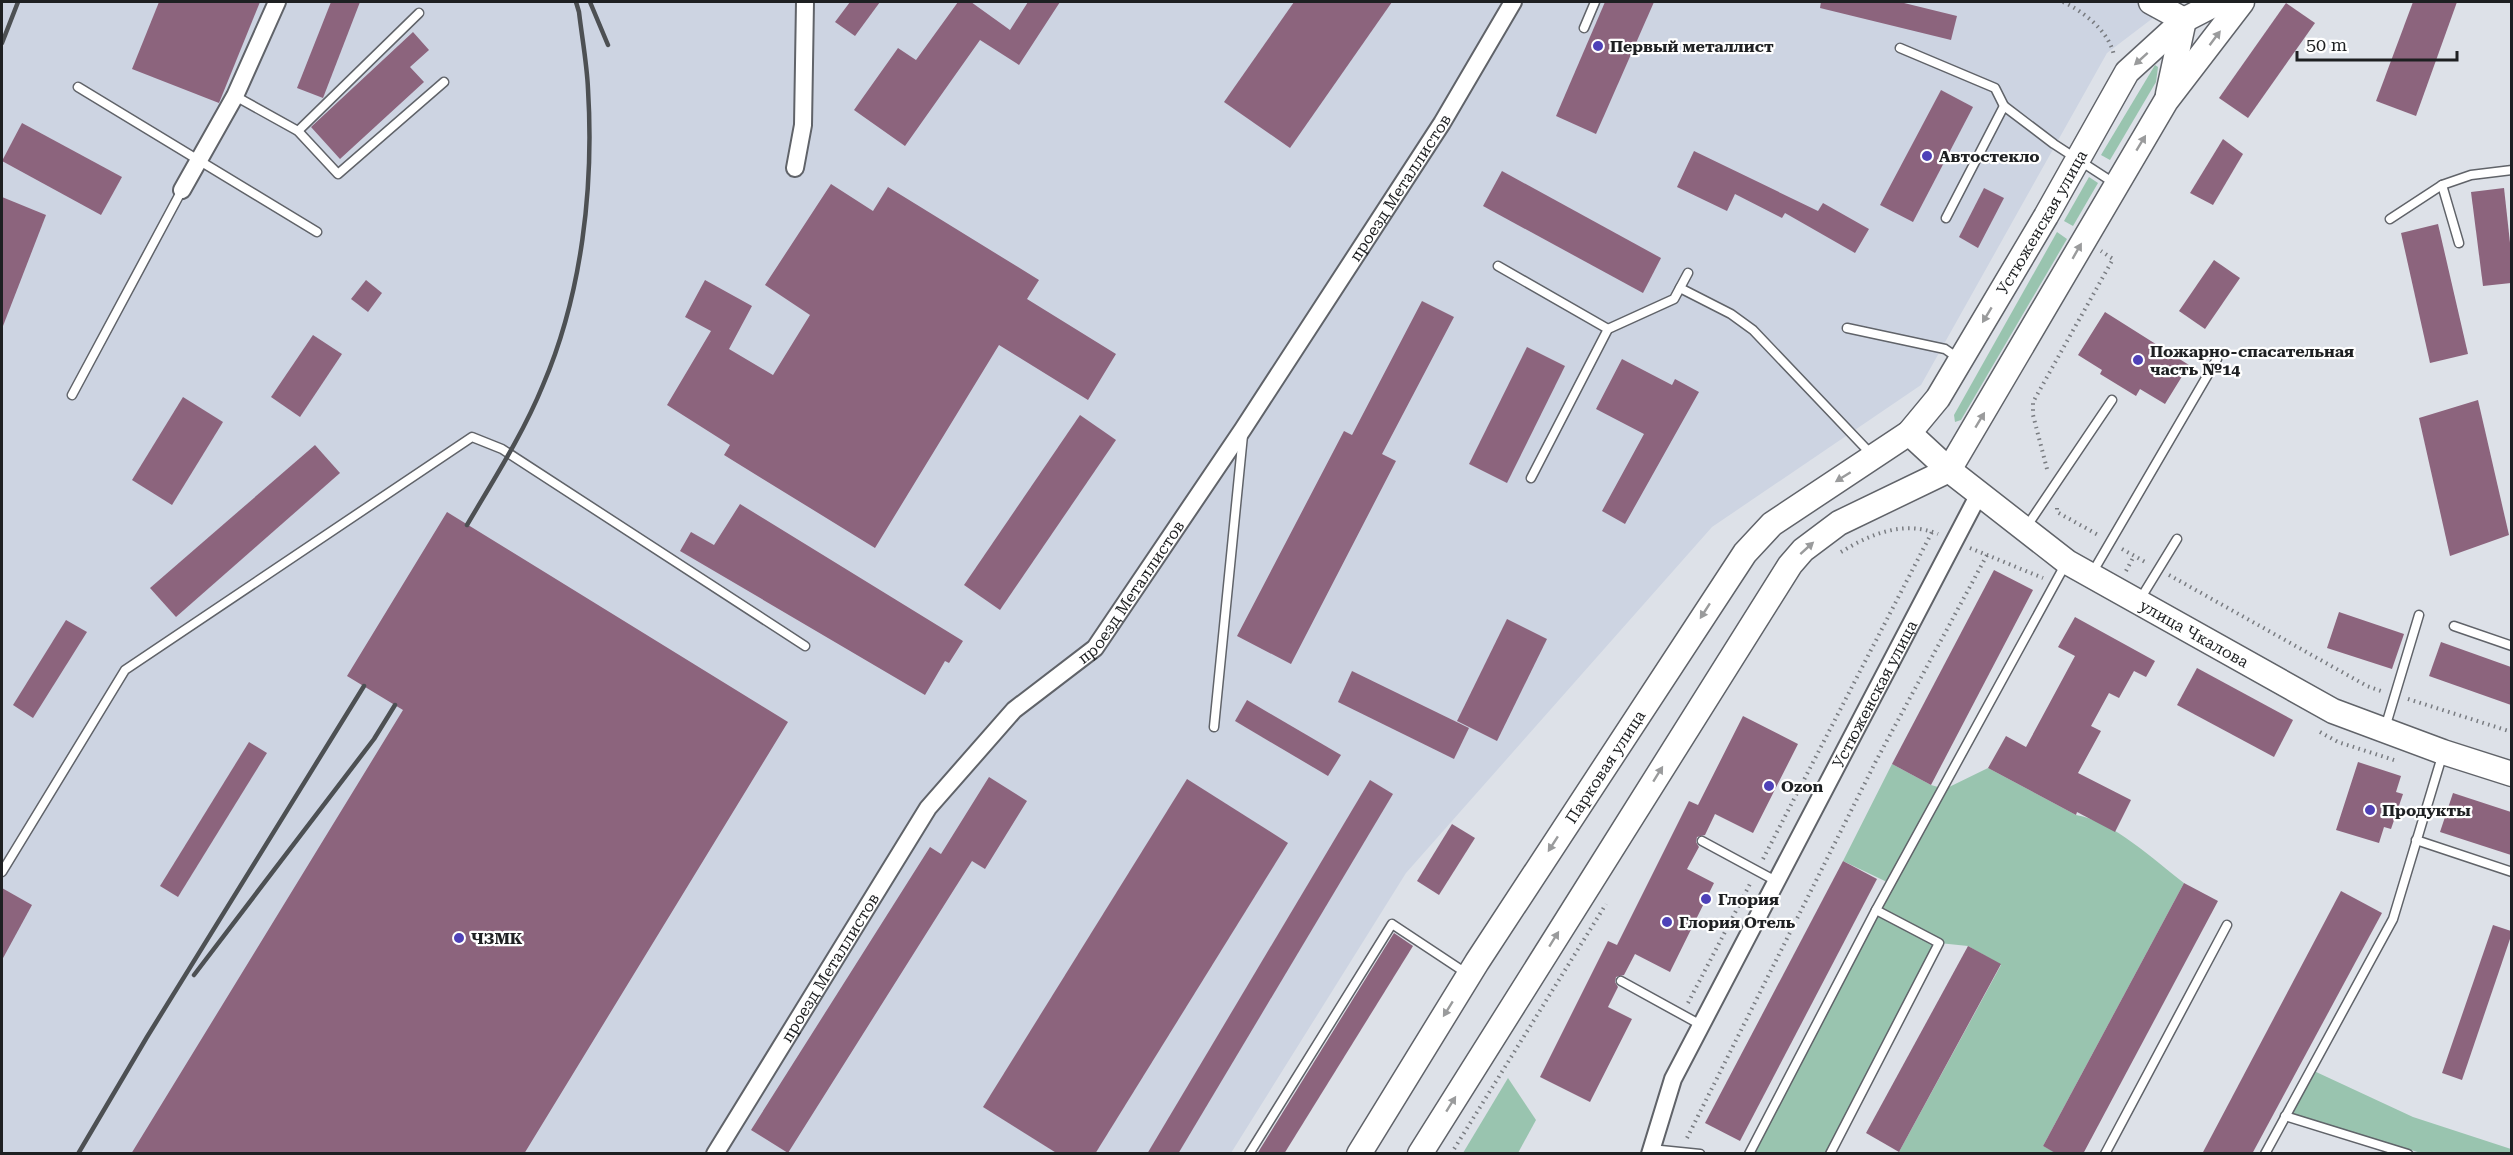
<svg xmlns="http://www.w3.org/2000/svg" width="2513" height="1155" viewBox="0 0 2513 1155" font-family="'Roboto Serif',serif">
<rect width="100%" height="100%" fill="#dde1e8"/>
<polygon fill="#cdd4e2" points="2,2 2174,2 2107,53 1921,385 1712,527 1406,873 1231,1153 2,1154"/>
<g fill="#99c4af">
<polygon points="2155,65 2158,67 2156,82 2110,160 2101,155"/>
<polygon points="2089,177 2098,183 2073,226 2064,221"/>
<polygon points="2057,232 2067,239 1961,420 1955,422 1954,415"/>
<path d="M 1892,764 L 1931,785 L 1945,789 L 1988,768 L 2076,815 C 2113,821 2154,860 2184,883 L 2043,1146 L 2057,1153 L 1899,1152 L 2001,965 L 1968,946 L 1939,943 L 1830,1153 L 1749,1154 L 1887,882 L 1843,861 Z"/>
<polygon points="2314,1071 2413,1117 2511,1149 2511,1153 2421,1153 2290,1113"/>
<polygon points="1508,1078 1536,1120 1518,1153 1463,1153"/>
</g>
<g fill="#8c647d">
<polygon points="159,2 260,2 219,103 132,69"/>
<polygon points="331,2 360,2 323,98 297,88"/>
<polygon points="850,2 880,2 855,36 835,22"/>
<polygon points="958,2 971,2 1010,30 1028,2 1060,2 1019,65 980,40 905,146 854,110 898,48 916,60"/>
<polygon points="1294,2 1392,2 1290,148 1224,102"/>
<polygon points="1605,2 1654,2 1596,134 1556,116"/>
<polygon points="1821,2 1900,2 1957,16 1951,40 1820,8"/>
<polygon points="2413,2 2457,2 2416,116 2376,101"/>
<polygon points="2286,3 2315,23 2248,118 2219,98"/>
<polygon points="413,32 429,50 410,67 424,82 340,159 311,127"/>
<polygon points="1941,90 1973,107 1913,222 1880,205"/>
<polygon points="22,123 122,177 101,215 2,161"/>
<polygon points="2223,139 2243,154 2213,205 2190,193"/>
<polygon points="1694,151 1818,211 1823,203 1869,229 1855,253 1785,213 1782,218 1735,194 1727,211 1677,187"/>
<polygon points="1502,171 1661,258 1643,293 1483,206"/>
<polygon points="831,184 873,211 888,187 1039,280 1027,299 1116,354 1088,400 999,345 875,548 724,455 730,445 667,405 711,331 685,317 705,280 752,306 729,349 773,375 810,315 765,285"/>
<polygon points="1984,188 2004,198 1978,248 1959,237"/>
<polygon points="2504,188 2511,252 2511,283 2483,286 2471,192"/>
<polygon points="2,197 46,215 3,326 2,326"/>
<polygon points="2438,224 2468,354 2430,363 2401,233"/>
<polygon points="2214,260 2240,278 2205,329 2179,311"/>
<polygon points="366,280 382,293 368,312 351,299"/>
<polygon points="1422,301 1454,317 1382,454 1396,461 1291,664 1237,636 1344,431 1352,435"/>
<polygon points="2105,312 2189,365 2165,404 2140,389 2136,396 2100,374 2102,370 2078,355"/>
<polygon points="313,335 342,354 300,417 271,397"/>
<polygon points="1527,347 1565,366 1507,483 1469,464"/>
<polygon points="1622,359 1672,385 1675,379 1699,392 1625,524 1602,511 1644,434 1596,409"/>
<polygon points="183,397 223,422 172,505 132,480"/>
<polygon points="2478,400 2509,535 2450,556 2419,418"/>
<polygon points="1080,415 1116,440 1000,610 964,585"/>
<polygon points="315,445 340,473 176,617 150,588"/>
<polygon points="740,504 963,641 949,663 945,661 925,695 680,551 691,532 714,545"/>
<polygon points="447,512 788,722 524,1154 131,1154 403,710 347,676"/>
<polygon points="1994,570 2033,590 1931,785 1892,764"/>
<polygon points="2339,612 2404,634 2392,669 2327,648"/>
<polygon points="2075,617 2155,661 2146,677 2134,671 2119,698 2109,693 2091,726 2101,731 2078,773 2131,800 2115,832 2077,812 2076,815 1988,768 2006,736 2026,747 2075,656 2058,647"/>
<polygon points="1507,619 1547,639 1497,741 1457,721"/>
<polygon points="66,620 87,632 33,718 13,705"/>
<polygon points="2441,642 2511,667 2511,705 2429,676"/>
<polygon points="2197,668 2293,720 2274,757 2177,705"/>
<polygon points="1352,671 1469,728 1454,759 1338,702"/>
<polygon points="1247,700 1341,755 1328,776 1235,721"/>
<polygon points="1743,716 1798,744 1753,833 1715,814 1705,835 1697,837 1696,842 1699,847 1687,869 1714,883 1670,972 1635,954 1624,975 1616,977 1615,982 1618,987 1608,1007 1632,1019 1590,1102 1540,1077 1608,941 1617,945 1689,801 1698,805"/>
<polygon points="249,742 267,753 178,897 160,886"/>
<polygon points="2358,762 2401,776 2396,792 2403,794 2391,829 2384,827 2379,843 2336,830"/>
<polygon points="989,777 1027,801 985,869 972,861 788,1153 751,1130 930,847 941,854"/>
<polygon points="1187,779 1288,843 1095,1154 1058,1154 983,1107"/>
<polygon points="1370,780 1393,794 1178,1154 1147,1154"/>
<polygon points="2453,793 2511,812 2511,855 2440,832"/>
<polygon points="1452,824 1475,838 1439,895 1417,881"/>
<polygon points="1843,861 1877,879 1740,1141 1705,1123"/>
<polygon points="2184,883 2218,901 2083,1154 2057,1154 2043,1146"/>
<polygon points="2,888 32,905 2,960"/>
<polygon points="2341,891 2382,913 2252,1154 2202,1154"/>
<polygon points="2493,925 2511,931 2511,936 2462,1080 2442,1073"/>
<polygon points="1394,933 1413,946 1284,1154 1257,1154"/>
<polygon points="1968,946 2001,964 1899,1152 1866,1133"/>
</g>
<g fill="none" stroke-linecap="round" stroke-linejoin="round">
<defs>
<g id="lane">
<polyline points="1584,28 1595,2"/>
<polyline points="1900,48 1995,88 2004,106"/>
<polyline points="78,87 317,232"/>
<polyline points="235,96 298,131 338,174 444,82"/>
<polyline points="298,131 419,13"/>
<polyline points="2442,185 2459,243"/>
<polyline points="1946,218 2004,106 2054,144 2114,183"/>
<polyline points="2390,219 2442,185 2471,175 2512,170"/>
<polyline points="1498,266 1608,329"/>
<polyline points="1680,288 1731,314 1753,330 1872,455"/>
<polyline points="1847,328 1945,349 1958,358"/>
<polyline points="72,395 182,190"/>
<polyline points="1531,478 1608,329 1674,299 1688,273"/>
<polyline points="2027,526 2112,400"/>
<polyline points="2091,575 2217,359"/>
<polyline points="2139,601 2177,539"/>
<polyline points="2454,626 2512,646"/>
<polyline points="1214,727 1243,435"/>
<polyline points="2385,728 2419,615"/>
<polyline points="2416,840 2512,872"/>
<polyline points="1702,841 1776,881"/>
<polyline points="2,872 125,670 472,437 502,449 805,646"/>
<polyline points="1621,981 1701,1025"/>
<polyline points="2285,1116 2408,1154"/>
<polyline points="1651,1149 1700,1154"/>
<polyline points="1249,1154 1392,924 1466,973"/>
<polyline points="1749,1154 1876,910 2065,565"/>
<polyline points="1830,1154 1939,943 1876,910"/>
<polyline points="2105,1154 2227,925"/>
<polyline points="2265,1154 2393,919 2443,753"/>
</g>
<g id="street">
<polyline points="795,168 803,125 805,2"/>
<polyline points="182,190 235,96 277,2"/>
<path id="s1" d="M 715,1154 L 928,808 L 1014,710 L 1095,648 L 1243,429 L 1442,123 L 1513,2"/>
<path id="s2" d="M 1650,1154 L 1673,1079 L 1979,494"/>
</g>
<g id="secondary">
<polyline points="2151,2 2184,20"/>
<polyline points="2168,94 2184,20"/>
<path id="s3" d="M 1909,433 L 1949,470 L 2067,562 L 2333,711 L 2443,752 L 2512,774"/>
<path id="s4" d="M 1359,1154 L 1477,962 L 1745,553 L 1772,524 L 1909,433 L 1938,398 L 2046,216 L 2127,72 L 2184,20 L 2219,2"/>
<polyline points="1420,1154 1790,565 1803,550 1839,523 1949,470 2166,101 2242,2"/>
</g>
</defs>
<use href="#lane" stroke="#606369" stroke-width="11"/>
<use href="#street" stroke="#606369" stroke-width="20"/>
<use href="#secondary" stroke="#606369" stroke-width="27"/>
<g stroke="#797c81" stroke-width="4" stroke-dasharray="1.5 4.5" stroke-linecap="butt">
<path d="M 2063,2 C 2083,11 2110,32 2114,56"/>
<polyline points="2047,469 2033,415 2033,402 2113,259 2101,251"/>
<polyline points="2057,508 2057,512 2100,536"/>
<polyline points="1970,548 2043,578"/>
<polyline points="2122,549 2147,563"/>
<path d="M 1841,552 C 1870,534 1904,520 1938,534"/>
<polyline points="2126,571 2134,556"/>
<polyline points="2169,575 2367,686 2381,691"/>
<polyline points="2408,699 2512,732"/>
<polyline points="2320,732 2338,742 2394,760"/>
<polyline points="1763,859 1932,532"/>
<polyline points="1688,1003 1751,882"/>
<polyline points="1687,1138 1876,761 1987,555"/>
<polyline points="1451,1154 1606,904"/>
</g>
<use href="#lane" stroke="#fff" stroke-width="8"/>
<use href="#street" stroke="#fff" stroke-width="16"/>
<use href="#secondary" stroke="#fff" stroke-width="24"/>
<g stroke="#4d5053" stroke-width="4.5">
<polyline points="590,2 608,45"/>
<polyline points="2,43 18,2"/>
<path d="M 467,525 C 494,479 523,434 543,385 C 582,294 594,187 588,89 C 587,64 582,38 579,12 L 576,2"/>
<polyline points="194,975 374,739 395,705"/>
<polyline points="78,1154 147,1037 364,686"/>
</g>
</g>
<defs><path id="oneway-solid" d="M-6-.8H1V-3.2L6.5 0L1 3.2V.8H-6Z" transform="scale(1.5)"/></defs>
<g fill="#9a9b9c">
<use href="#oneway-solid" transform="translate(2215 38) rotate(-53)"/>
<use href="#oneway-solid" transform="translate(2141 59) rotate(138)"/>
<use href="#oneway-solid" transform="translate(2141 143) rotate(-59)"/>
<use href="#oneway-solid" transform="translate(2077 251) rotate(-60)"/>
<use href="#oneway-solid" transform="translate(1987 315) rotate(121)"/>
<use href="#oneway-solid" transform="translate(1980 420) rotate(-59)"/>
<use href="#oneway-solid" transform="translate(1843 477) rotate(148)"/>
<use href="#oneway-solid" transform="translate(1807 548) rotate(-42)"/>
<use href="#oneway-solid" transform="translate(1705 611) rotate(123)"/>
<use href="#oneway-solid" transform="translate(1658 774) rotate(-58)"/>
<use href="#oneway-solid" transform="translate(1553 844) rotate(123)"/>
<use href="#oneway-solid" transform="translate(1554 939) rotate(-58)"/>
<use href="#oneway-solid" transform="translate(1448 1009) rotate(122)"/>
<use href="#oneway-solid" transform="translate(1451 1104) rotate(-58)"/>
</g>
<g fill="#4e41b8" stroke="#fff" stroke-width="2">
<circle cx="1598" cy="46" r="6"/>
<circle cx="1927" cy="156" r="6"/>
<circle cx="2138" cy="360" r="6"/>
<circle cx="1769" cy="786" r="6"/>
<circle cx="2370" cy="810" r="6"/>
<circle cx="1706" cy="899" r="6"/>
<circle cx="1667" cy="922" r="6"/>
<circle cx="459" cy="938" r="6"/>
</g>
<g text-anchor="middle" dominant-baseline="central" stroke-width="4.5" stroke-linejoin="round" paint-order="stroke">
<g font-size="16" font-weight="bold" fill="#1e2022" stroke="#fff" text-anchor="start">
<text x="1610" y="46">Первый металлист</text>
<text x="1939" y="156">Автостекло</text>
<text x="2150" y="351">Пожарно-спасательная<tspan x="2150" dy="18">часть №14</tspan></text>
<text x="1781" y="786">Ozon</text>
<text x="2382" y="810">Продукты</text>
<text x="1718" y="899">Глория</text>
<text x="1679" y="922">Глория Отель</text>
<text x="471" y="938">ЧЗМК</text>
</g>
<g font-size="16" fill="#1e2022" stroke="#fff">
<text stroke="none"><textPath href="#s1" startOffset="1191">проезд Металлистов</textPath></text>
<text stroke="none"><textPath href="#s4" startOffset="1168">Устюженская улица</textPath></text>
<text stroke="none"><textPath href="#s1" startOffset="705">проезд Металлистов</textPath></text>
<text stroke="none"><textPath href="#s3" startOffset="350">улица Чкалова</textPath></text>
<text stroke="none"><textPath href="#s2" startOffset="513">Устюженская улица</textPath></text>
<text stroke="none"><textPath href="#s4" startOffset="459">Парковая улица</textPath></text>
<text stroke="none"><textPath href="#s1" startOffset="219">проезд Металлистов</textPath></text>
</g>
</g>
<rect width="2513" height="1155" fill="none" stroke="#1e2022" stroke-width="6"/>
<path d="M2297 51v9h160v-9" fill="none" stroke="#1e2022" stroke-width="3"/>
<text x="2306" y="51" font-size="18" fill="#1e2022" stroke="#ffffff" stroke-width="4.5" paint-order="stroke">50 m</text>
</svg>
